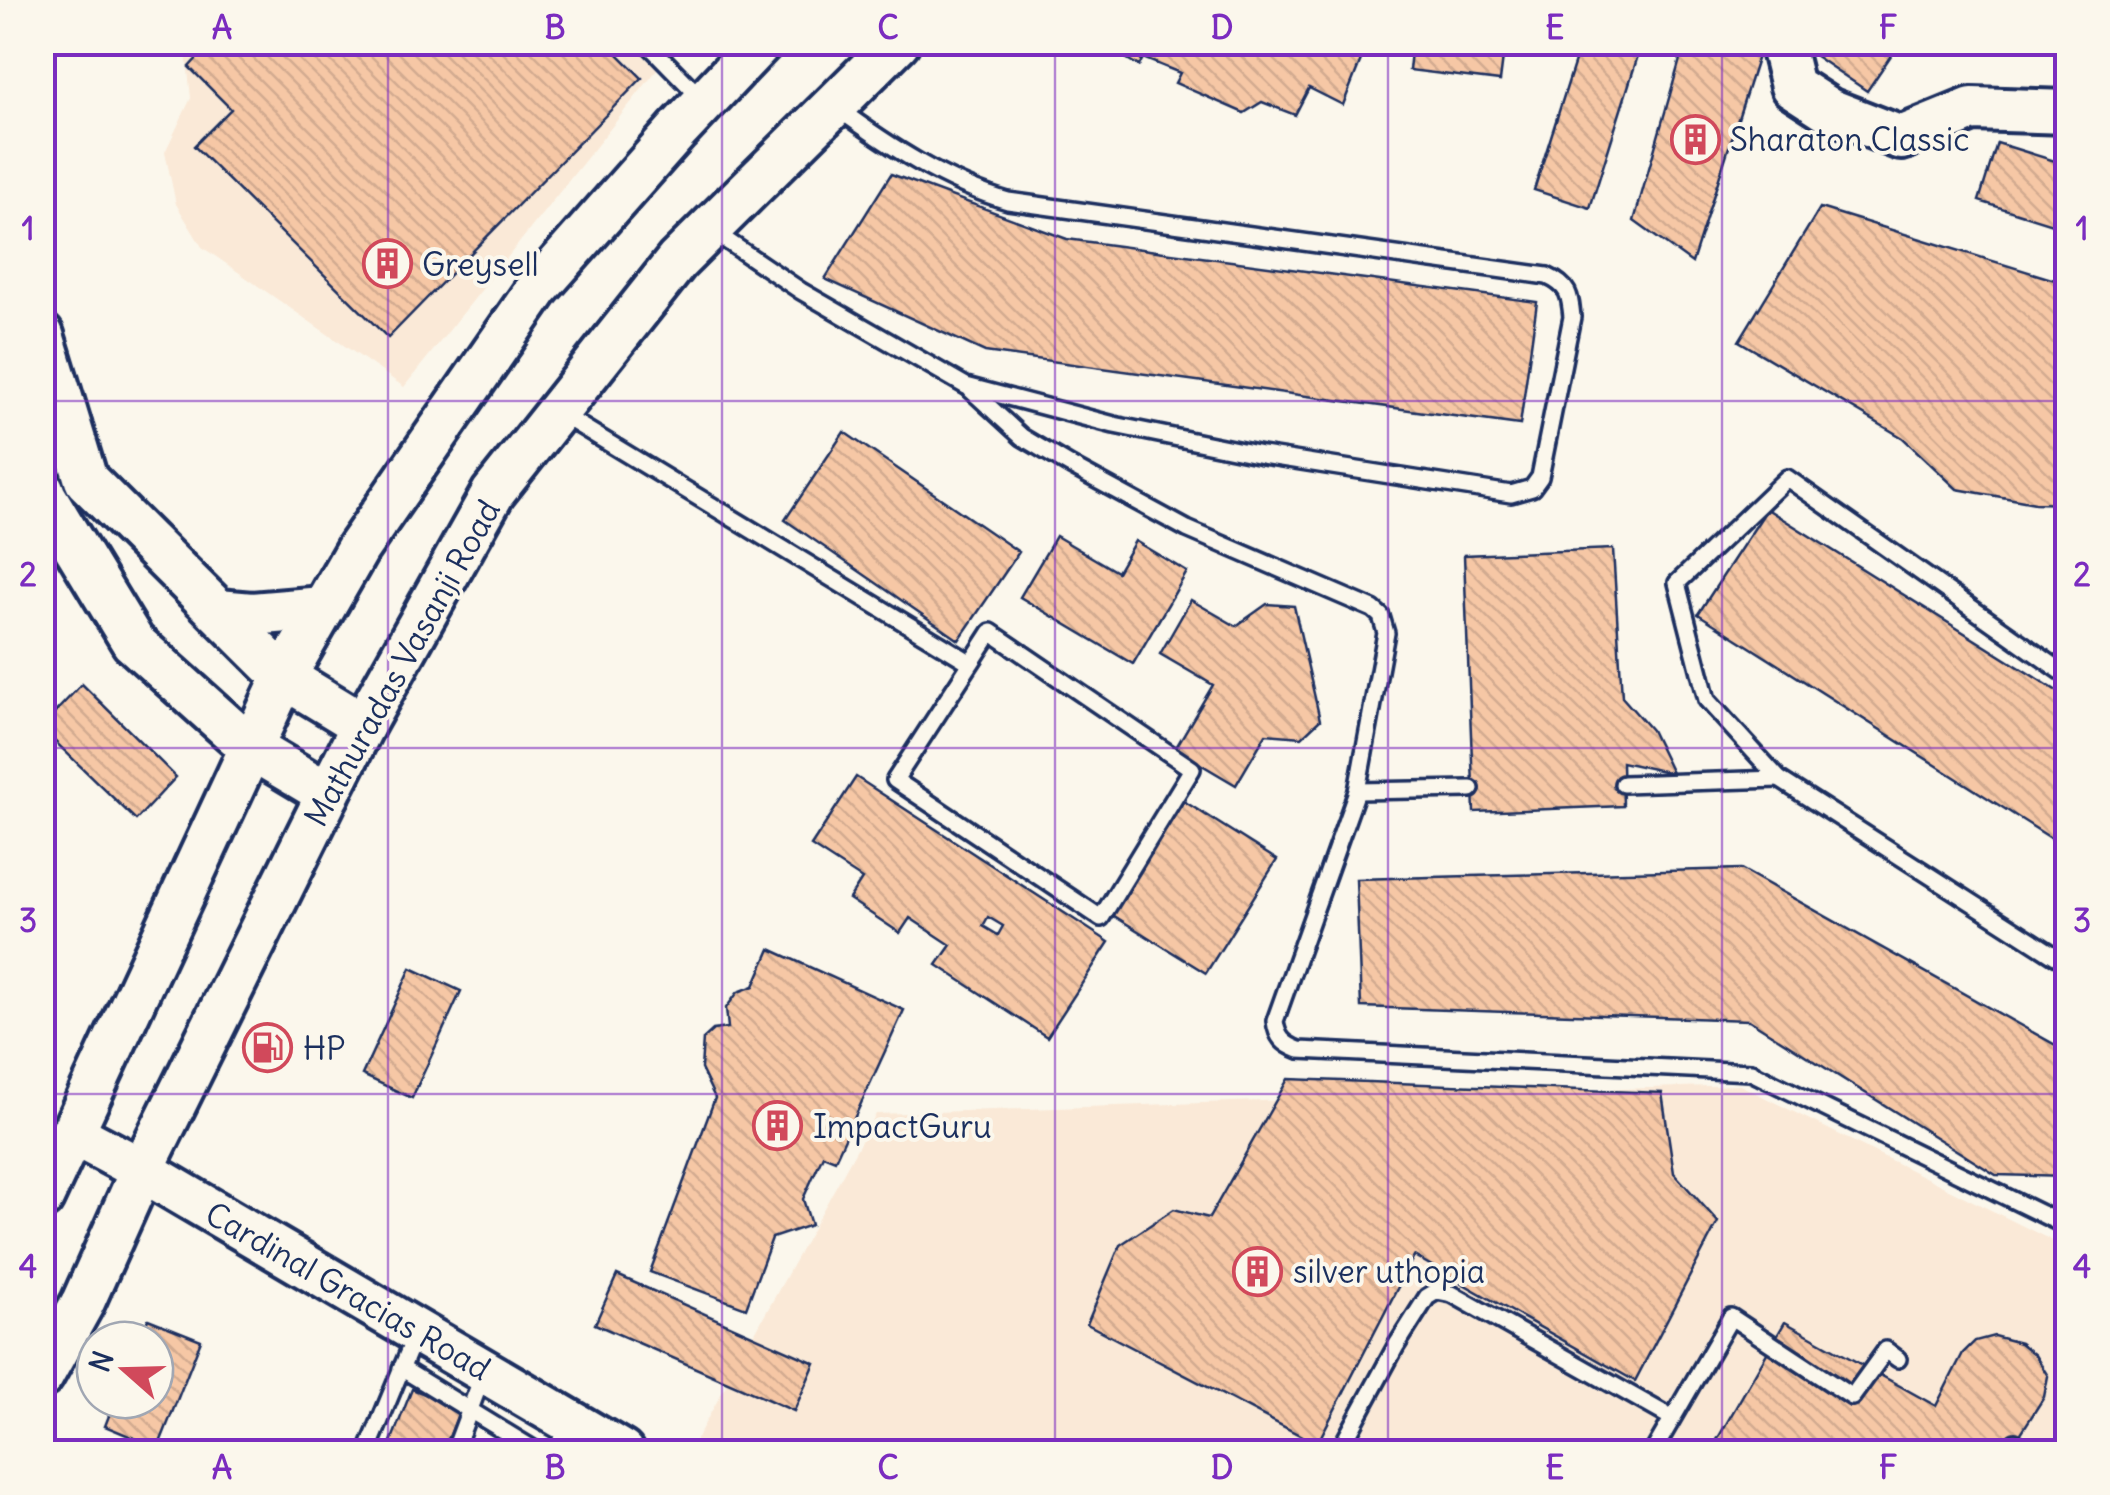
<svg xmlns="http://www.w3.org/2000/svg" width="2110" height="1495" viewBox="0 0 2110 1495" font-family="Delius,sans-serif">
<defs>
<pattern id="building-back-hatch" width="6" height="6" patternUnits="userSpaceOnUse" patternTransform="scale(2.5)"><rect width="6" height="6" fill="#f6c7a5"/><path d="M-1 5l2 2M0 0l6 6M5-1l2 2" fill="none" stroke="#d2ab90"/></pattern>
</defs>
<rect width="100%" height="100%" fill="#fbf7ec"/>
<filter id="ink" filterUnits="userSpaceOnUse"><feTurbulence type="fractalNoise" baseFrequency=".01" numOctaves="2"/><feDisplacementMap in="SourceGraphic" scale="20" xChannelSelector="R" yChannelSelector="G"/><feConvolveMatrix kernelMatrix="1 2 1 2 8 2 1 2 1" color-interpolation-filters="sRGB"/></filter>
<g filter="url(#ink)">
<g fill="#fae9d7">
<polygon points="657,42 669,55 404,387 202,247 176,204 165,152 191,98 185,43"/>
<polygon points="1740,1085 2067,1248 2068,1438 2057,1452 689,1452 876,1114"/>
</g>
<g fill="url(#building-back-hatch)" stroke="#1b2f5e" stroke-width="2.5" fill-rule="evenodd">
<polygon points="212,42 606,42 642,78 388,338 194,146 231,109 189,67"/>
<polygon points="1118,42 1368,42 1343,105 1309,88 1295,115 1262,102 1244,113 1175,83 1180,73 1143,58 1139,66 1114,51"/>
<polygon points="1412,42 1505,42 1500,81 1409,70"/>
<polygon points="1581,42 1631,42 1641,46 1590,208 1534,190"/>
<polygon points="1685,42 1715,42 1758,56 1692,263 1634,221"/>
<polygon points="1888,42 1896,48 1867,91 1796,43"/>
<polygon points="1997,143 2068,165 2068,229 1979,201"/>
<polygon points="891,174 1067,239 1537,302 1520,425 985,352 825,279"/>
<polygon points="1820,208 2068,284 2068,504 2035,503 1957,489 1903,438 1739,341"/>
<polygon points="844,432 1019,552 959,640 785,520"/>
<polygon points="1767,509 2068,698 2068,849 1698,614"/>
<polygon points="1056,536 1117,572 1135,541 1187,572 1133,664 1020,597"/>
<polygon points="1613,549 1622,697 1651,730 1672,773 1622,762 1623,806 1474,812 1464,555"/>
<polygon points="1191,600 1236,626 1267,604 1294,606 1320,720 1302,737 1266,734 1236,785 1175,749 1213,685 1160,654"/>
<polygon points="82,684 176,777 136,820 42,729 42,726"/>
<path d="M 856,777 L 1109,942 L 1047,1037 L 937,965 L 951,945 L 910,918 L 900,933 L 849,899 L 862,879 L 811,846 ZM 988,917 L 1003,926 L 998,935 L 983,926 Z"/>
<polygon points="1182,800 1277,860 1206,973 1111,914"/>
<polygon points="1741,869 2068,1052 2068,1177 1996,1175 1749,1020 1361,1007 1356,879"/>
<polygon points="770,949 904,1010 835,1160 823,1155 803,1199 811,1225 772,1238 746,1308 650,1272 715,1098 701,1069 703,1039 713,1030 728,1028 726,1008 738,992 754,986"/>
<polygon points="411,968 461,991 412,1098 362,1075"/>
<polygon points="1288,1079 1662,1093 1674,1173 1718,1222 1635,1381 1414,1256 1317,1444 1087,1324 1120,1245 1174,1209 1209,1218"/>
<polygon points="617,1275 815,1363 794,1411 595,1324"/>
<polygon points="148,1319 201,1340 158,1448 105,1426 115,1400 155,1400 155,1340 140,1340"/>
<polygon points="1785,1322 1936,1406 1963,1353 1975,1341 1994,1336 2020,1343 2035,1355 2048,1376 2044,1397 2009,1452 1710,1452"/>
<polygon points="412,1389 461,1408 443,1452 387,1452"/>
</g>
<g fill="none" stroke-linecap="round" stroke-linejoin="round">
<defs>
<g id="lane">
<polyline points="646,42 702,99"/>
<path d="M 711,230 L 801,291 L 966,386 L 1114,425 L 1262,455 L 1511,494 L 1532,488 L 1540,477 L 1572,317 C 1570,295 1569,286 1547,276 L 1008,201 C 945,183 889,146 837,108"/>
<path d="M 971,390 L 1022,437 L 1071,466 L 1187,529 L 1373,609 L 1381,616 L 1386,633 L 1357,791 L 1275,1021 C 1277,1037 1283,1044 1299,1050 L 1751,1072 L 2068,1227"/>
<polyline points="561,414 971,663 895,780 1101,918 1192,769 991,632 971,663"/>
<polyline points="2068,676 1787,478 1677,583 1707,700 1779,779 2068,964"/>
<polyline points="1623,784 1779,779"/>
<polyline points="1357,791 1471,789"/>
<polyline points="401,1368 538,1452"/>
<polyline points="2015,1442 2029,1452"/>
<polyline points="367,1452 415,1336"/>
<polyline points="454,1452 484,1372"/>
<polyline points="556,1452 567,1425"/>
<polyline points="1344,1452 1344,1442 1396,1346 1427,1297 1437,1291 1452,1294 1672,1418"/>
<polyline points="1653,1452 1731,1317 1852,1397 1886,1350 1898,1359"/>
</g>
<g id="secondary">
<polyline points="1781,42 1792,86 1829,110 1901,138 1972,109 2068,112"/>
<polyline points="42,335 86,480 284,677 363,725"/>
<polyline points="42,489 45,497 133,642 251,748 328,794"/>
<polyline points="218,611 252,614 323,608"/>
<polyline points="72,1133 142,1170 622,1452"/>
<polyline points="42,1198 284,677 358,548 538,288 677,131 761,42"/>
<polyline points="42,1376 83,1302 142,1170 328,794 363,725 493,493 677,261 898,42"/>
</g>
</defs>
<use href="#lane" stroke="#1b2f5e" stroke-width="22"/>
<use href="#secondary" stroke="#1b2f5e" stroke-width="50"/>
<use href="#lane" stroke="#fbf7ec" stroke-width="15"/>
<use href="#secondary" stroke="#fbf7ec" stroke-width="42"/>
</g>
</g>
<path fill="none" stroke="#7b2cbf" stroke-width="2.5" stroke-opacity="0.55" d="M 388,42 L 388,1452M 722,42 L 722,1452M 1055,42 L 1055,1452M 1388,42 L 1388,1452M 1722,42 L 1722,1452M 42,401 L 2068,401M 42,748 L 2068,748M 42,1094 L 2068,1094"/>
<defs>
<symbol id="building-ring" viewBox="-11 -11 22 22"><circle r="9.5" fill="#fbf7ec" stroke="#d1495b" stroke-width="1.5"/><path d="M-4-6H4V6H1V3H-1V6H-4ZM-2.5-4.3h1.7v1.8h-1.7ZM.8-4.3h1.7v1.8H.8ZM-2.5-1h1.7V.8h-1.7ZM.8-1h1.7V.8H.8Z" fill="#d1495b"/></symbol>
<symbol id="fuel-ring" viewBox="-11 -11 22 22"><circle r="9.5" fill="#fbf7ec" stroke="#d1495b" stroke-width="1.5"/><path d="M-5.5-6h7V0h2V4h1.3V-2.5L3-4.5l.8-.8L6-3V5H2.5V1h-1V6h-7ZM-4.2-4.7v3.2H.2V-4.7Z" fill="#d1495b"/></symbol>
</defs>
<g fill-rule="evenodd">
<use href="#building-ring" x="1668" y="112" width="55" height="55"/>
<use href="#building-ring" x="360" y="236" width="55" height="55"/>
<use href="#fuel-ring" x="240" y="1020" width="55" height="55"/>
<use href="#building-ring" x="750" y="1098" width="55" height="55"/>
<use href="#building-ring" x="1230" y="1244" width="55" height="55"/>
</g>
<g text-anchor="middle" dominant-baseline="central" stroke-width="8" stroke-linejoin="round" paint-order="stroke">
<g font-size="32" fill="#1b2f5e" stroke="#fbf7ec" text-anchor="start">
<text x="1730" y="139">Sharaton Classic</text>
<text x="422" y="264">Greysell</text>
<text x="303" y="1048">HP</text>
<text x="813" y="1126">ImpactGuru</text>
<text x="1293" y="1271">silver uthopia</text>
</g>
<g font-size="32" fill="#1b2f5e" stroke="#fbf7ec">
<text transform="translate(402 663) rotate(-61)">Mathuradas Vasanji Road</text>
<text transform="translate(348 1291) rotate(30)">Cardinal Gracias Road</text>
</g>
</g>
<rect width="2110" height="1495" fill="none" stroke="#fbf7ec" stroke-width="110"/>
<g transform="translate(125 1370) rotate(290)"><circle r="48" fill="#fbf7ec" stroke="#a1a7b3" stroke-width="2.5"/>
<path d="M0-8L18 38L0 25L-18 38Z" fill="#d1495b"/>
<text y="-15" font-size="28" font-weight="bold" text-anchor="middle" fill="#1b2f5e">N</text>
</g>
<rect x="55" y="55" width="2000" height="1385" fill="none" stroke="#7b2cbf" stroke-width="4"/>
<g font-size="32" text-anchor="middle" font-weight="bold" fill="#7b2cbf">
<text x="222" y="39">A</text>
<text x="555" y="39">B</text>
<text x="888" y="39">C</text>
<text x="1222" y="39">D</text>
<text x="1555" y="39">E</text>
<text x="1888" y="39">F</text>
<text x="28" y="240">1</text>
<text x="2082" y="240">1</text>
<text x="28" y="586">2</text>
<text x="2082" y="586">2</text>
<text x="28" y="932">3</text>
<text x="2082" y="932">3</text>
<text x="28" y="1278">4</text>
<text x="2082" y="1278">4</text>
<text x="222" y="1479">A</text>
<text x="555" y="1479">B</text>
<text x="888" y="1479">C</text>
<text x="1222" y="1479">D</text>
<text x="1555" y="1479">E</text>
<text x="1888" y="1479">F</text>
</g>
</svg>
